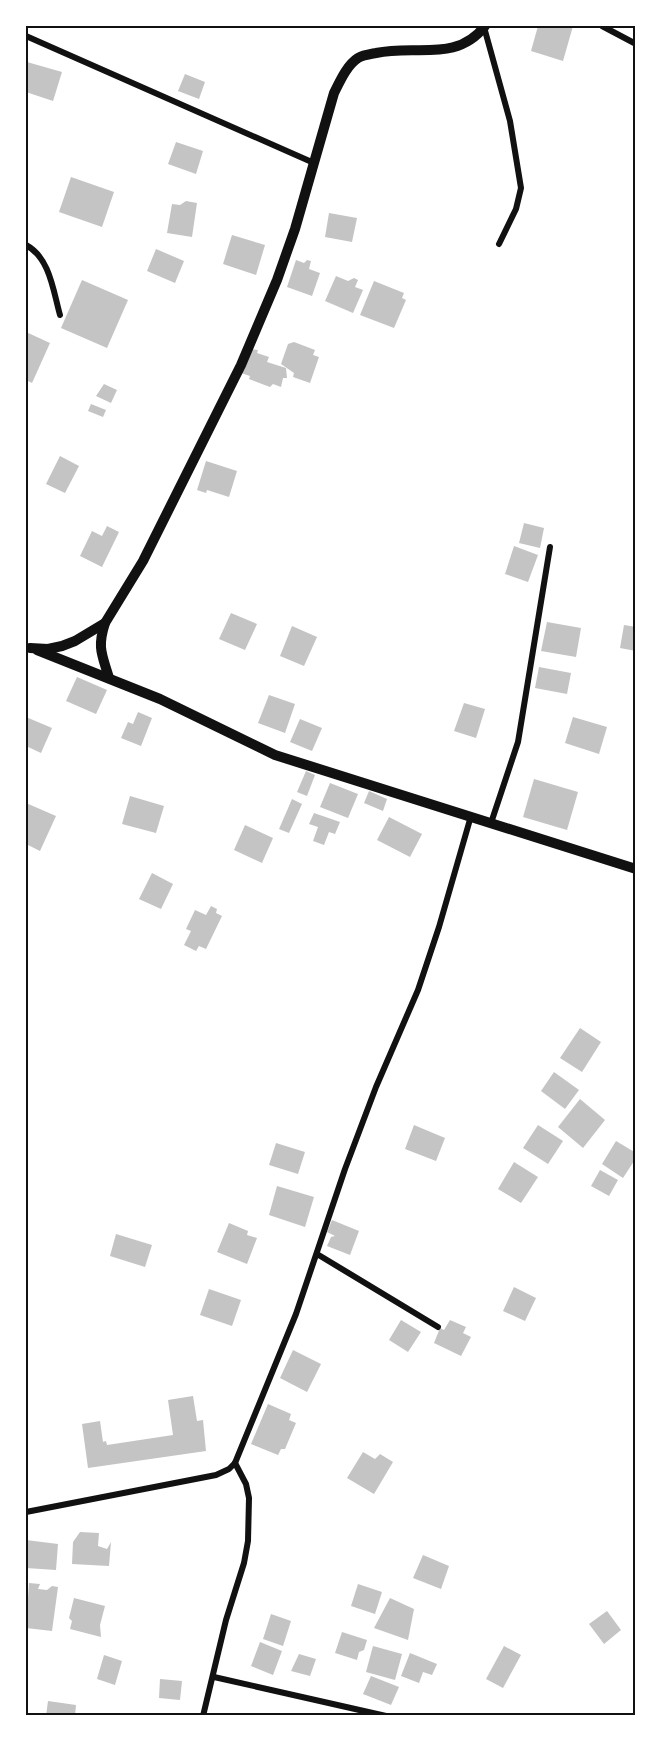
<svg xmlns="http://www.w3.org/2000/svg" width="661" height="1741" viewBox="0 0 661 1741" font-family="Karla,sans-serif">
<rect width="100%" height="100%" fill="#fff"/>
<g fill="#c4c4c4">
<polygon points="538,26 573,26 563,61 531,51"/>
<polygon points="27,62 62,72 53,101 26,92 26,68"/>
<polygon points="185,74 205,82 199,99 178,91"/>
<polygon points="176,142 203,151 196,174 168,164"/>
<polygon points="71,177 114,192 102,227 59,212"/>
<polygon points="186,201 197,203 192,237 167,233 172,204 180,205"/>
<polygon points="329,213 357,218 352,242 325,237"/>
<polygon points="232,235 265,245 256,275 223,264"/>
<polygon points="156,249 184,261 175,283 147,271"/>
<polygon points="296,260 304,263 307,260 311,261 309,269 320,273 312,296 287,287"/>
<polygon points="336,276 348,281 354,278 358,280 355,287 363,290 353,313 325,301"/>
<polygon points="82,280 128,300 107,348 61,328"/>
<polygon points="374,281 404,293 402,298 406,300 394,328 360,315"/>
<polygon points="26,332 50,343 32,383 26,380"/>
<polygon points="294,342 315,350 313,355 319,357 310,383 293,377 294,373 281,364 288,344"/>
<polygon points="250,349 258,350 257,353 269,357 267,362 286,368 287,378 283,378 281,387 273,384 270,387 249,379 250,376 241,373"/>
<polygon points="104,384 117,390 111,403 96,396"/>
<polygon points="91,404 106,410 103,417 88,411"/>
<polygon points="60,456 79,466 65,493 46,484"/>
<polygon points="206,461 237,471 229,497 207,490 206,493 197,490"/>
<polygon points="524,523 544,528 540,548 519,543"/>
<polygon points="107,526 119,532 102,567 80,556 92,531 102,536"/>
<polygon points="514,546 538,555 528,582 505,574"/>
<polygon points="231,613 257,624 245,650 219,639"/>
<polygon points="547,622 581,628 576,657 541,651"/>
<polygon points="624,625 636,627 636,651 620,648"/>
<polygon points="292,626 317,637 304,666 280,656"/>
<polygon points="539,667 571,673 567,694 535,688"/>
<polygon points="77,677 107,690 96,714 66,701"/>
<polygon points="269,695 295,704 285,733 258,723"/>
<polygon points="464,703 485,709 476,738 454,731"/>
<polygon points="138,712 152,718 141,746 121,738 128,722 133,724"/>
<polygon points="26,717 52,728 41,753 26,746"/>
<polygon points="573,717 607,727 599,754 565,743"/>
<polygon points="300,719 322,728 312,751 290,742"/>
<polygon points="306,771 315,775 307,796 297,792"/>
<polygon points="534,779 578,792 567,830 523,817"/>
<polygon points="330,783 358,794 348,818 320,807"/>
<polygon points="369,791 387,799 383,811 364,803"/>
<polygon points="130,796 164,806 156,833 122,824"/>
<polygon points="292,799 302,804 289,833 279,829"/>
<polygon points="26,803 56,816 40,851 26,844"/>
<polygon points="314,813 340,822 335,834 329,832 324,845 313,841 318,827 309,824"/>
<polygon points="389,817 422,834 410,857 377,840"/>
<polygon points="245,825 273,838 262,863 234,850"/>
<polygon points="152,873 173,884 161,909 139,899"/>
<polygon points="211,906 217,909 216,913 222,916 206,949 199,946 196,951 184,945 191,931 186,929 195,910 206,915"/>
<polygon points="580,1028 601,1042 582,1072 560,1058"/>
<polygon points="554,1072 579,1090 565,1109 541,1091"/>
<polygon points="580,1099 605,1120 583,1148 558,1127"/>
<polygon points="414,1125 445,1138 436,1161 405,1149"/>
<polygon points="538,1125 563,1141 548,1164 523,1148"/>
<polygon points="616,1141 636,1153 636,1158 623,1178 602,1164"/>
<polygon points="276,1143 305,1152 298,1174 269,1165"/>
<polygon points="514,1162 538,1177 521,1203 498,1189"/>
<polygon points="600,1170 618,1180 609,1196 591,1186"/>
<polygon points="277,1186 314,1197 305,1227 269,1215"/>
<polygon points="332,1220 359,1231 350,1255 327,1246 331,1237 335,1236 327,1232"/>
<polygon points="229,1223 248,1231 247,1235 257,1238 247,1264 217,1252"/>
<polygon points="116,1234 152,1245 145,1267 110,1256"/>
<polygon points="514,1287 536,1298 525,1321 503,1311"/>
<polygon points="209,1289 241,1300 232,1326 200,1315"/>
<polygon points="401,1320 421,1332 408,1352 389,1340"/>
<polygon points="450,1320 466,1327 463,1333 471,1337 461,1356 434,1343 440,1328 444,1330"/>
<polygon points="293,1350 321,1364 307,1392 280,1378"/>
<polygon points="193,1396 197,1421 203,1420 206,1451 88,1468 82,1424 100,1421 103,1442 106,1441 107,1445 173,1435 168,1400"/>
<polygon points="268,1404 291,1414 289,1420 296,1423 285,1449 281,1449 278,1455 251,1444"/>
<polygon points="363,1452 375,1459 380,1454 393,1462 374,1494 347,1478"/>
<polygon points="80,1532 99,1533 98,1546 107,1549 111,1542 109,1566 72,1564 73,1542"/>
<polygon points="26,1540 58,1544 56,1570 26,1568"/>
<polygon points="423,1555 449,1566 441,1589 413,1578"/>
<polygon points="29,1583 40,1584 38,1589 47,1590 52,1586 58,1587 52,1631 26,1628"/>
<polygon points="358,1584 382,1592 375,1614 351,1606"/>
<polygon points="74,1598 105,1606 100,1625 101,1637 70,1629 72,1621 69,1618"/>
<polygon points="390,1598 414,1609 408,1640 374,1628"/>
<polygon points="607,1611 621,1630 604,1644 589,1624"/>
<polygon points="271,1614 291,1621 283,1646 263,1639"/>
<polygon points="342,1632 367,1640 364,1650 359,1652 357,1660 335,1653"/>
<polygon points="260,1642 282,1651 273,1675 251,1666"/>
<polygon points="373,1646 402,1654 395,1680 366,1672"/>
<polygon points="504,1646 521,1655 503,1688 486,1679"/>
<polygon points="410,1653 437,1664 432,1675 423,1672 419,1683 401,1676"/>
<polygon points="299,1654 316,1659 310,1676 291,1671"/>
<polygon points="104,1655 122,1661 115,1685 97,1679"/>
<polygon points="371,1676 399,1687 391,1705 363,1694"/>
<polygon points="160,1679 182,1681 180,1700 159,1698"/>
<polygon points="48,1701 76,1705 75,1716 46,1716"/>
</g>
<g fill="none" stroke-linecap="round" stroke-linejoin="round">
<g stroke="#111" stroke-width="6">
<polyline points="602,26 636,44"/>
<polyline points="484,27 510,121 521,188 516,209 499,244"/>
<polyline points="26,36 314,163"/>
<path d="M 26,245 C 50,258 53,290 60,315"/>
<polyline points="491,823 518,742 550,547"/>
<polyline points="317,1254 438,1327"/>
<polyline points="26,1512 216,1475 229,1469 235,1463 296,1314 345,1169 376,1087 418,990 439,927 471,816"/>
<polyline points="214,1677 386,1716"/>
<polyline points="203,1716 226,1620 244,1563 248,1541 249,1498 246,1484 235,1463"/>
</g>
<g stroke="#111" stroke-width="10">
<path d="M 105,623 C 97,648 102,654 109,678"/>
<path d="M 30,648 L 48,649 L 62,646 L 75,641 L 105,623 L 143,561 L 241,365 L 277,280 L 295,229 L 334,93 C 340,81 347,65 358,58 C 363,55 371,54 376,53 C 416,44 456,63 485,26"/>
<polyline points="37,650 160,699 275,755 636,869"/>
</g>
</g>
<rect width="661" height="1741" fill="none" stroke="#ffffff" stroke-width="54"/>
<rect x="27" y="27" width="607" height="1687" fill="none" stroke="#111" stroke-width="2"/>
</svg>
